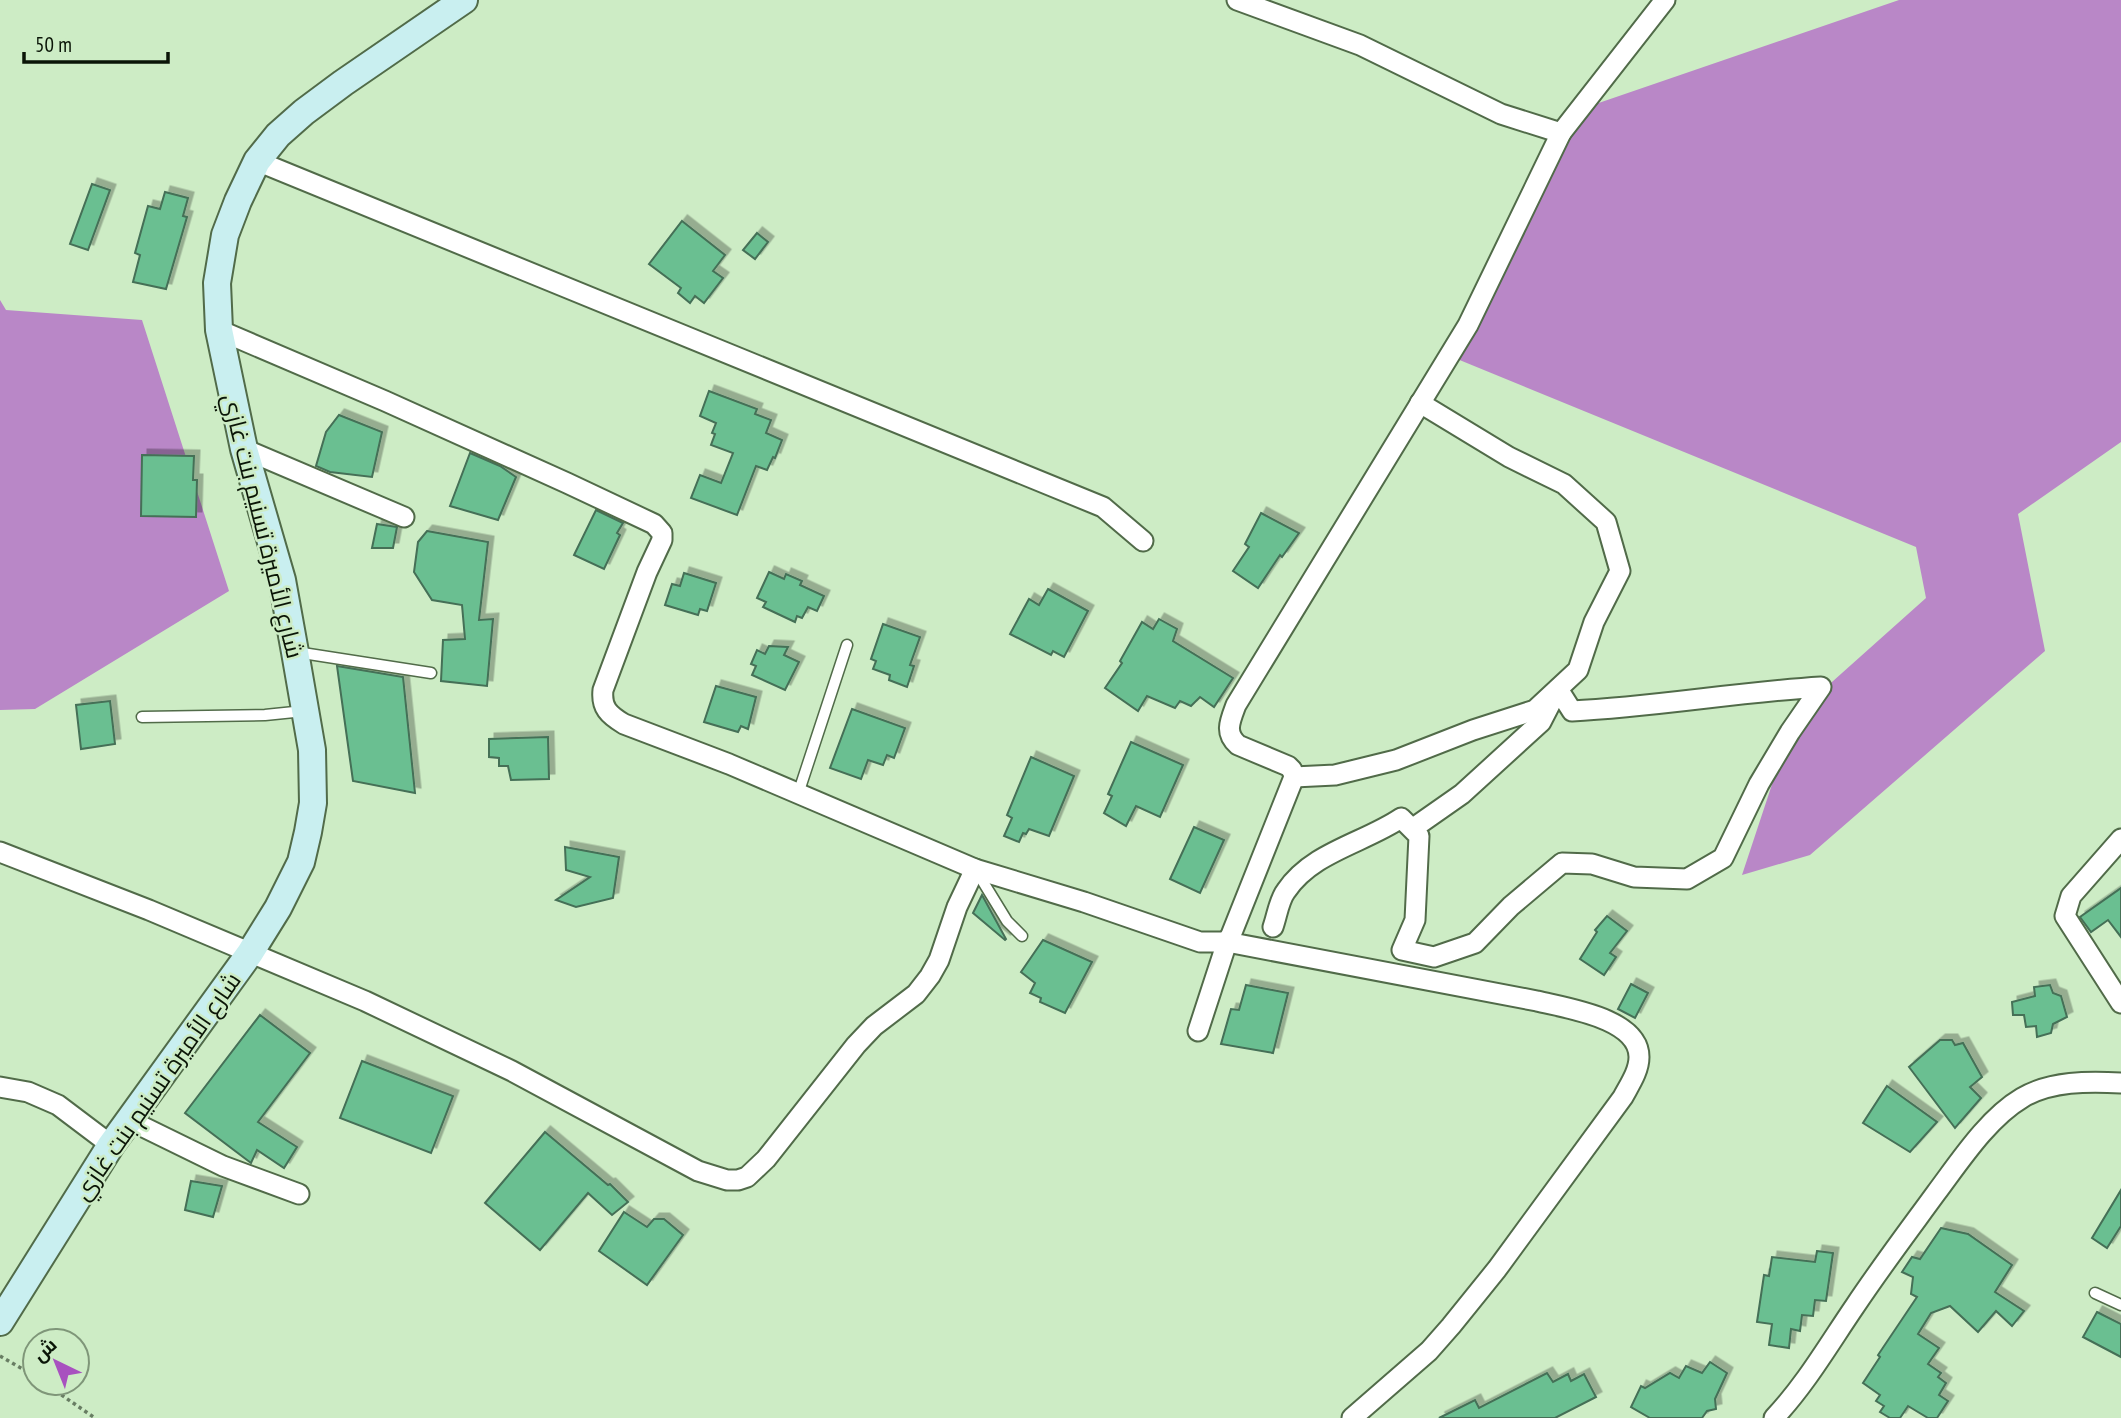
<svg xmlns="http://www.w3.org/2000/svg" width="2121" height="1418" viewBox="0 0 2121 1418" font-family="'PT Sans Narrow',Cairo,sans-serif">
<defs>
<filter id="shadow"><feDropShadow dx="5.5" dy="-5.5" stdDeviation="0" flood-color="#0004"/></filter>
</defs>
<rect width="100%" height="100%" fill="#cdecc5"/>
<g fill="#b987c7">
<polygon points="1899,0 2121,0 2121,442 2018,514 2045,651 1810,855 1742,875 1795,715 1926,598 1916,547 1440,352 1587,107"/>
<polygon points="0,300 6,310 142,320 229,591 35,709 0,710"/>
</g>
<g fill="#6bbf91" stroke="#446f57" stroke-width="2" filter="url(#shadow)">
<polygon points="92,184 110,190 88,250 70,244"/>
<polygon points="165,192 188,198 183,216 187,217 166,289 133,282 140,255 135,253 148,206 160,209"/>
<polygon points="682,221 725,255 713,271 723,278 704,303 695,296 690,303 678,293 681,288 649,264"/>
<polygon points="757,233 768,242 755,259 743,250"/>
<polygon points="709,391 757,409 755,414 771,420 766,433 782,440 775,458 773,457 767,470 756,466 737,515 691,498 700,475 721,483 733,453 711,445 715,434 712,433 716,423 700,416"/>
<polygon points="339,415 382,432 372,477 330,472 316,466 326,432"/>
<polygon points="470,453 500,466 516,477 498,520 450,506"/>
<polygon points="142,455 194,456 193,480 197,480 196,517 141,516"/>
<polygon points="596,510 623,523 617,533 620,535 604,569 574,555"/>
<polygon points="1261,513 1299,533 1282,557 1280,555 1258,588 1233,571 1249,547 1245,544"/>
<polygon points="377,524 397,527 393,548 372,548"/>
<polygon points="427,531 488,542 479,620 493,619 487,686 441,681 443,640 465,639 462,605 432,600 414,572 418,542"/>
<polygon points="769,572 784,579 786,574 802,581 800,585 824,596 817,611 808,607 802,618 797,616 795,622 763,607 766,602 757,598"/>
<polygon points="684,573 716,583 707,611 700,609 698,615 665,605 672,584 680,586"/>
<polygon points="1048,589 1088,611 1064,657 1053,651 1051,655 1010,634 1029,599 1039,605"/>
<polygon points="1159,619 1177,629 1173,641 1233,678 1214,707 1200,697 1191,706 1180,701 1175,708 1147,696 1138,711 1105,688 1122,663 1120,661 1142,622 1153,629"/>
<polygon points="883,624 920,637 910,665 914,666 907,687 889,680 890,675 873,669 876,661 871,659"/>
<polygon points="769,646 788,647 784,655 799,662 785,690 752,675 756,666 751,664 757,650 765,654"/>
<polygon points="337,666 403,677 415,793 353,781"/>
<polygon points="716,686 756,697 748,729 741,726 738,732 704,722"/>
<polygon points="110,701 115,744 81,749 76,705"/>
<polygon points="852,709 905,728 894,758 887,755 883,765 868,760 861,779 830,768"/>
<polygon points="548,737 549,779 511,780 508,766 499,766 499,758 489,757 489,739"/>
<polygon points="1131,742 1183,765 1160,817 1136,806 1126,826 1104,813 1112,796 1108,794"/>
<polygon points="1031,757 1074,776 1049,836 1029,829 1026,834 1023,833 1019,842 1004,836 1012,818 1007,815"/>
<polygon points="1194,827 1224,840 1200,893 1170,879"/>
<polygon points="565,847 619,857 613,898 576,907 556,900 590,877 566,870"/>
<polygon points="2121,888 2121,937 2108,920 2091,932 2080,917"/>
<polygon points="982,895 1006,939 1005,940 973,913"/>
<polygon points="1607,916 1627,931 1610,953 1616,957 1604,975 1580,959 1597,932 1595,930"/>
<polygon points="1043,940 1092,962 1065,1013 1040,1002 1041,998 1030,993 1035,983 1021,972"/>
<polygon points="1631,984 1648,993 1635,1018 1618,1009"/>
<polygon points="1246,985 1288,993 1273,1053 1221,1044 1231,1009 1239,1010"/>
<polygon points="2050,985 2053,993 2061,996 2067,1017 2053,1024 2051,1033 2037,1037 2036,1026 2026,1027 2024,1015 2013,1015 2012,1002 2035,996 2034,987"/>
<polygon points="260,1015 310,1053 258,1122 297,1147 284,1168 257,1150 251,1163 185,1113"/>
<polygon points="1940,1040 1952,1040 1955,1045 1963,1043 1982,1077 1970,1087 1981,1098 1955,1128 1909,1067"/>
<polygon points="362,1061 453,1096 431,1153 340,1118"/>
<polygon points="1887,1086 1937,1122 1910,1152 1863,1123"/>
<polygon points="545,1132 608,1185 610,1184 628,1202 612,1215 588,1193 540,1250 485,1203"/>
<polygon points="191,1181 222,1186 213,1217 185,1210"/>
<polygon points="2121,1190 2121,1226 2107,1248 2092,1238"/>
<polygon points="624,1212 647,1227 654,1219 664,1219 683,1235 647,1285 599,1251"/>
<polygon points="1941,1228 1968,1234 2012,1265 1995,1292 2024,1311 2012,1326 1996,1311 1978,1332 1950,1306 1931,1313 1918,1334 1939,1348 1928,1364 1941,1373 1938,1377 1946,1383 1939,1395 1948,1401 1937,1418 1928,1418 1908,1406 1900,1418 1890,1418 1880,1412 1884,1406 1876,1401 1880,1395 1863,1383 1880,1357 1878,1355 1917,1297 1911,1294 1913,1277 1902,1272 1912,1257 1920,1259"/>
<polygon points="1817,1251 1833,1253 1826,1301 1815,1300 1813,1316 1802,1315 1800,1331 1791,1329 1789,1348 1769,1345 1772,1324 1757,1322 1764,1275 1769,1276 1772,1257 1815,1262"/>
<polygon points="2097,1312 2121,1324 2121,1357 2083,1337"/>
<polygon points="1710,1362 1727,1373 1715,1399 1716,1409 1707,1411 1702,1418 1650,1418 1631,1407 1641,1386 1645,1388 1670,1373 1679,1378 1686,1366 1702,1373"/>
<polygon points="1547,1373 1553,1382 1568,1374 1571,1381 1584,1374 1596,1397 1555,1418 1439,1418 1475,1400 1479,1408"/>
</g>
<g fill="none" stroke-linecap="round" stroke-linejoin="round">
<defs>
<g id="service">
<polyline points="296,652 431,673"/>
<polyline points="142,717 265,715 304,711"/>
<polyline points="798,794 847,645"/>
<polyline points="977,872 1007,921 1022,936"/>
<polyline points="2095,1293 2121,1305"/>
</g>
<g id="minor">
<path d="M 1237,0 L 1360,45 L 1501,114 L 1561,133 L 1468,325 L 1236,705 C 1230,721 1224,733 1238,745 L 1288,766 L 1292,770 L 1294,777 L 1231,935 L 1227,942 L 1537,1001 C 1565,1008 1639,1018 1639,1057 C 1639,1071 1630,1084 1623,1097 L 1497,1269 L 1451,1326 L 1429,1351 L 1352,1418"/>
<polyline points="1561,133 1665,0"/>
<polyline points="257,161 1103,507 1143,541"/>
<path d="M 219,330 L 385,401 L 567,483 L 654,524 L 662,533 L 662,540 L 647,572 L 603,690 C 601,708 609,715 624,724 L 729,764 L 975,869 L 1084,902 L 1200,942 L 1227,942 L 1198,1031"/>
<polyline points="244,449 404,517"/>
<polyline points="1294,777 1335,775 1396,760 1473,730 1535,710 1578,670 1594,622 1620,571 1606,522 1564,484 1509,457 1420,403"/>
<polyline points="2121,839 2071,896 2065,916 2121,1003"/>
<polyline points="0,852 149,910 365,1001 512,1071 698,1171 727,1180 738,1180 747,1177 766,1159 856,1045 874,1026 916,994 930,976 939,960 957,907 975,869"/>
<path d="M 1273,927 C 1277,916 1279,900 1286,891 C 1312,852 1364,843 1401,818 L 1419,836 L 1415,920 L 1402,950 L 1434,957 L 1475,943 L 1511,906 L 1562,863 L 1592,864 L 1634,877 L 1687,879 L 1723,858 L 1759,784 L 1790,732 L 1821,687 C 1738,692 1655,707 1572,711 L 1558,689 L 1541,722 L 1462,794 L 1412,829"/>
<polyline points="0,1087 28,1092 58,1105 111,1145"/>
<polyline points="129,1120 223,1166 299,1194"/>
<path d="M 1774,1418 C 1806,1384 1829,1344 1855,1306 C 1881,1267 1909,1230 1936,1193 C 1960,1161 1988,1118 2022,1098 C 2050,1081 2089,1081 2121,1083"/>
</g>
<polyline id="secondary" points="0,1322 111,1145 250,953 278,908 301,862 308,832 313,803 312,750 295,652 282,580 244,449 219,330 217,283 225,235 238,201 257,161 278,135 304,112 343,83 464,0"/>
</defs>
<use href="#service" stroke="#516b49" stroke-width="13"/>
<use href="#minor" stroke="#516b49" stroke-width="23"/>
<use href="#secondary" stroke="#516b49" stroke-width="30"/>
<g stroke="#687d63" stroke-width="3.5" stroke-dasharray="3.5 3.5" stroke-linecap="butt">
<polyline points="0,1356 35,1376"/>
<polyline points="44,1383 95,1418"/>
</g>
<use href="#service" stroke="#fff" stroke-width="10"/>
<use href="#minor" stroke="#fff" stroke-width="19"/>
<use href="#secondary" stroke="#c9eff0" stroke-width="26"/>
</g>
<g text-anchor="middle" dominant-baseline="central" stroke-width="5" stroke-linejoin="round" paint-order="stroke">
<g font-size="24" fill="#0a1507" stroke="#cdecc5">
<text transform="translate(263 526) rotate(76)">شارع الأميرة تسنيم بنت غازي</text>
<text transform="translate(157 1086) rotate(-55)">شارع الأميرة تسنيم بنت غازي</text>
</g>
</g>
<g transform="translate(56 1362) rotate(317)"><circle r="33" fill="#cdecc5" stroke="#7f9679" stroke-width="2"/>
<path d="M0-5L12 26L0 18L-12 26Z" fill="#a851bf"/>
<text y="-10" font-size="19" font-weight="bold" text-anchor="middle" fill="#0a1507">ش</text>
</g>
<path d="M24 52v10h144v-10" fill="none" stroke="#0a1507" stroke-width="3.5"/>
<text x="35" y="52" font-size="21" fill="#0a1507" stroke="#cdecc5" stroke-width="5" paint-order="stroke">50 m</text>
</svg>
